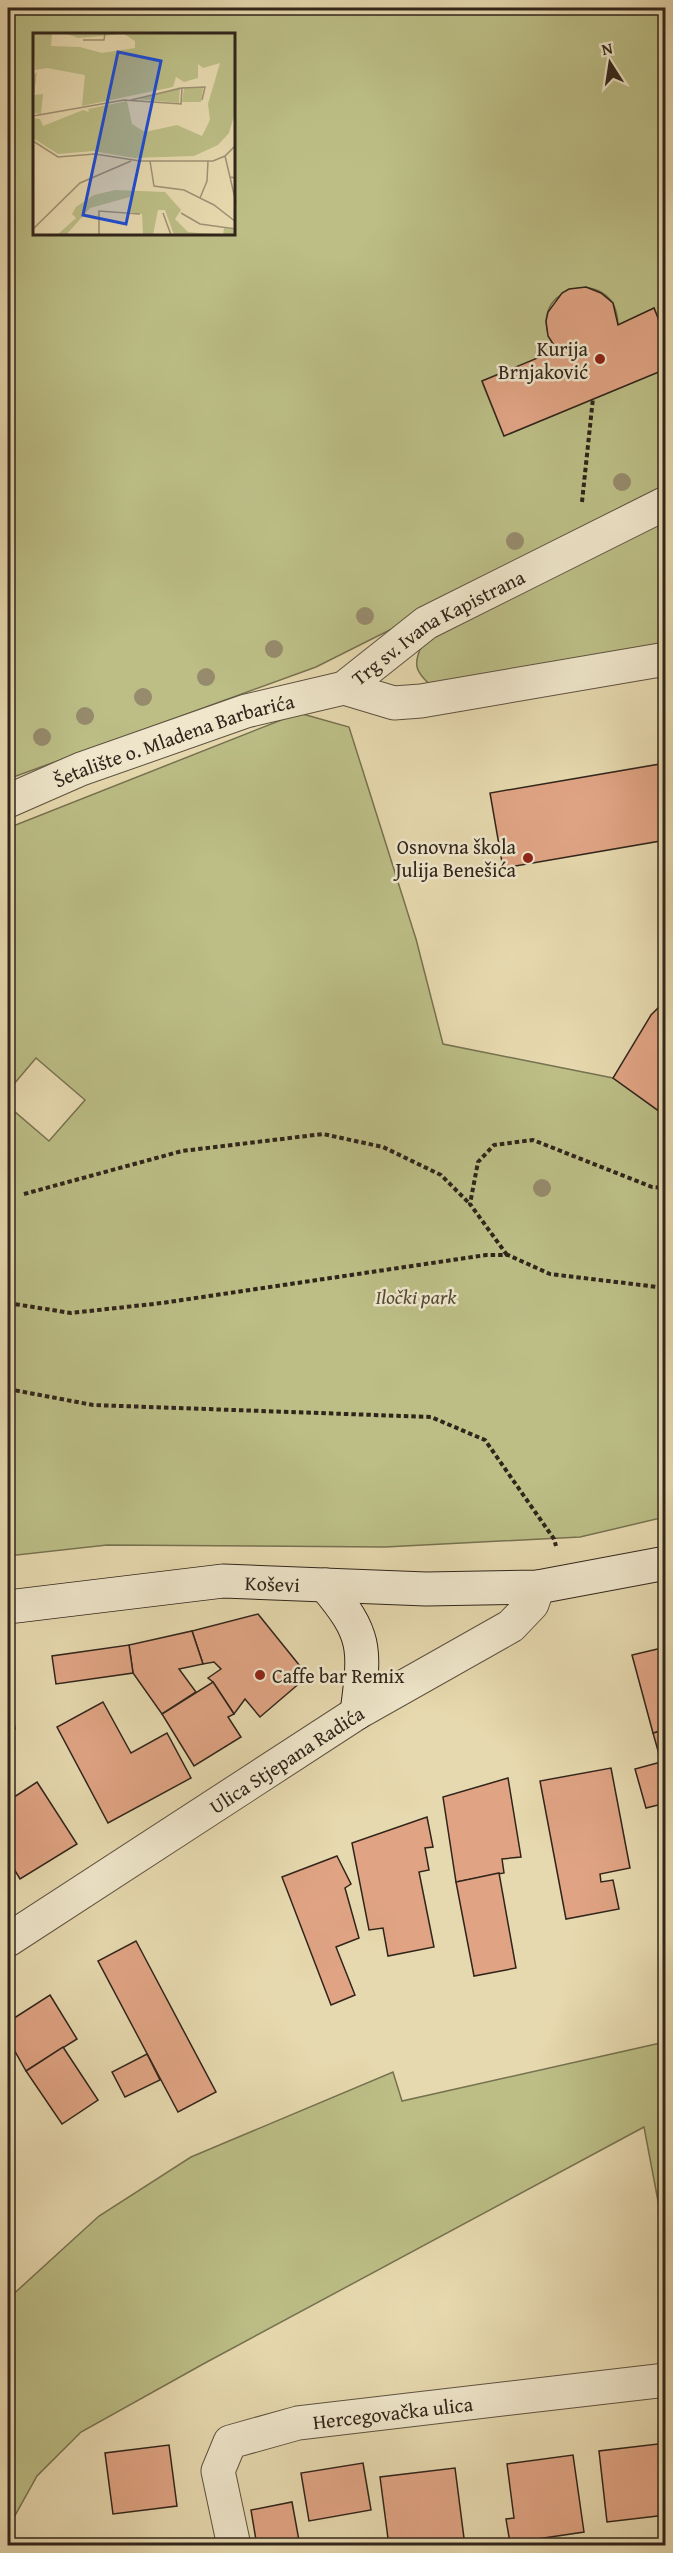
<svg xmlns="http://www.w3.org/2000/svg" width="673" height="2553" viewBox="0 0 673 2553" font-family="'Gentium Book Plus',serif">
<rect width="100%" height="100%" fill="#e7d9af"/>
<filter id="stains"><feTurbulence type="fractalNoise" baseFrequency=".00333" numOctaves="4"/><feColorMatrix values="0 0 0 0 .2 0 0 0 0 .09 0 0 0 0 .02 0 0 0 .5 -.17"/></filter>
<radialGradient id="worn" r=".72"><stop offset=".6" stop-color="#630" stop-opacity="0"/><stop offset="1" stop-color="#630" stop-opacity=".3"/></radialGradient>
<g fill="#bcbe86" stroke="#767250" stroke-width="1.5" fill-rule="evenodd">
<path d="M 8,8 L 665,8 L 665,338 L 654,308 L 618,325 C 617,259 513,290 557,350 L 482,382 L 504,436 L 665,369 L 665,487 L 541,554 L 316,667 L 8,779 ZM 34,34 L 234,34 L 234,234 L 34,234 Z"/>
<path d="M 665,516 L 665,648 L 435,689 C 412,670 413,664 425,638 Z"/>
<polygon points="299,713 349,727 416,939 443,1044 613,1078 665,1116 665,1517 580,1537 385,1547 107,1545 8,1556 8,1106 49,1141 85,1100 36,1058 8,1091 8,828"/>
<polygon points="665,2042 665,2238 644,2127 205,2363 81,2432 37,2476 8,2528 8,2299 99,2216 191,2157 393,2072 402,2101"/>
</g>
<g fill="#e0a484" stroke="#30251b" stroke-width="1.5">
<polygon points="586,287 601,293 613,303 618,325 654,308 666,338 666,369 504,436 482,381 557,350 548,336 546,321 548,312 562,293 569,289"/>
<polygon points="666,763 666,840 503,868 490,793"/>
<polygon points="666,1000 666,1116 613,1078 651,1015"/>
<polygon points="258,1614 308,1676 260,1717 245,1699 234,1714 213,1682 208,1678 221,1669 214,1662 203,1664 192,1631"/>
<polygon points="192,1631 203,1664 179,1669 196,1692 162,1714 133,1673 129,1645"/>
<polygon points="129,1645 133,1673 56,1684 52,1656"/>
<polygon points="666,1647 666,1730 653,1733 632,1655"/>
<polygon points="8,1680 15,1729 8,1730"/>
<polygon points="213,1682 234,1714 228,1717 241,1737 194,1766 162,1714"/>
<polygon points="103,1702 131,1753 167,1733 191,1778 108,1823 57,1727"/>
<polygon points="666,1730 666,1779 653,1733"/>
<polygon points="661,1762 666,1779 666,1803 646,1808 635,1769"/>
<polygon points="611,1768 630,1868 600,1874 601,1882 613,1880 619,1909 566,1919 540,1781"/>
<polygon points="508,1778 521,1857 502,1859 504,1873 456,1882 443,1797"/>
<polygon points="37,1782 77,1844 20,1879 8,1859 8,1838 13,1835 8,1827 8,1801"/>
<polygon points="427,1817 433,1847 425,1848 429,1870 419,1872 434,1947 388,1956 383,1928 369,1930 352,1843"/>
<polygon points="337,1856 351,1884 345,1888 359,1938 336,1947 355,1995 331,2005 282,1877"/>
<polygon points="499,1873 516,1968 474,1976 456,1882"/>
<polygon points="136,1941 216,2092 178,2112 98,1961"/>
<polygon points="50,1995 77,2039 26,2071 8,2039 8,2022"/>
<polygon points="63,2047 98,2100 62,2124 26,2071"/>
<polygon points="147,2054 160,2080 125,2097 112,2072"/>
<polygon points="666,2443 666,2515 607,2522 599,2451"/>
<polygon points="169,2445 177,2506 113,2514 105,2453"/>
<polygon points="573,2455 584,2532 510,2543 506,2519 514,2518 507,2464"/>
<polygon points="363,2463 371,2510 309,2521 301,2473"/>
<polygon points="455,2468 465,2546 389,2546 380,2477"/>
<polygon points="292,2502 300,2546 257,2546 251,2510"/>
</g>
<g fill="none" stroke-linecap="round" stroke-linejoin="round">
<defs>
<g id="minor">
<polyline points="344,688 394,703 421,701 666,659"/>
<path id="s1" d="M 8,801 L 81,769 L 246,711 L 344,688 L 426,623 L 666,503"/>
<path id="s2" d="M 234,2546 L 218,2471 L 230,2442 L 298,2423 L 666,2380"/>
</g>
<g id="tertiary">
<path id="s3" d="M 8,1940 L 357,1713 L 511,1626 L 532,1604 L 538,1587"/>
</g>
<g id="secondary">
<path d="M 325,1585 C 368,1636 365,1649 357,1713"/>
<path id="s4" d="M 8,1607 L 223,1581 L 426,1589 L 538,1587 L 666,1563"/>
</g>
</defs>
<use href="#minor" stroke="#5e5240" stroke-width="35"/>
<use href="#tertiary" stroke="#5e5240" stroke-width="35"/>
<use href="#secondary" stroke="#30251b" stroke-width="35"/>
<g stroke="#30251b" stroke-width="4" stroke-dasharray="4.5 3" stroke-linecap="butt">
<polyline points="582,502 593,398"/>
<polyline points="24,1194 182,1151 323,1134 383,1147 441,1175 470,1204"/>
<polyline points="507,1255 470,1204 478,1162 494,1145 533,1140 652,1187 666,1188"/>
<polyline points="8,1303 71,1313 162,1303 486,1255 508,1255 550,1274 666,1288"/>
<polyline points="8,1389 93,1405 431,1417 485,1440 554,1539 556,1546"/>
</g>
<use href="#minor" stroke="#efe6cb" stroke-width="33"/>
<use href="#tertiary" stroke="#efe6cb" stroke-width="33"/>
<use href="#secondary" stroke="#efe6cb" stroke-width="33"/>
</g>
<g fill="#968b6c">
<circle cx="622" cy="482" r="9"/>
<circle cx="515" cy="541" r="9"/>
<circle cx="365" cy="616" r="9"/>
<circle cx="274" cy="649" r="9"/>
<circle cx="206" cy="677" r="9"/>
<circle cx="143" cy="697" r="9"/>
<circle cx="85" cy="716" r="9"/>
<circle cx="42" cy="737" r="9"/>
<circle cx="542" cy="1188" r="9"/>
</g>
<g fill="#8f2418" stroke="#efe6cb" stroke-width="2">
<circle cx="600" cy="359" r="6"/>
<circle cx="528" cy="858" r="6"/>
<circle cx="260" cy="1675" r="6"/>
</g>
<g text-anchor="middle" dominant-baseline="central" stroke-width="5" stroke-linejoin="round" paint-order="stroke">
<g font-size="20" fill="#30251b" stroke="#efe6cb" text-anchor="end">
<text x="588" y="348">Kurija<tspan x="588" dy="23">Brnjaković</tspan></text>
<text x="516" y="846">Osnovna škola<tspan x="516" dy="23">Julija Benešića</tspan></text>
<text x="272" y="1675" text-anchor="start">Caffe bar Remix</text>
</g>
<g font-size="20" fill="#30251b" stroke="#efe6cb">
<text stroke="none"><textPath href="#s1" startOffset="468">Trg sv. Ivana Kapistrana</textPath></text>
<text stroke="none"><textPath href="#s1" startOffset="177">Šetalište o. Mladena Barbarića</textPath></text>
<text stroke="none"><textPath href="#s4" startOffset="266">Koševi</textPath></text>
<text stroke="none"><textPath href="#s3" startOffset="332">Ulica Stjepana Radića</textPath></text>
<text stroke="none"><textPath href="#s2" startOffset="274">Hercegovačka ulica</textPath></text>
</g>
<g font-size="20" font-style="italic" fill="#534b36" stroke="#efe6cb">
<text x="416" y="1296">Iločki park</text>
</g>
</g>
<g transform="translate(33 33)">
<rect width="202" height="202" fill="#e7d9af"/>
<path d="M 0,0 L 19,0 L 18,13 L 47,14 L 69,20 L 102,15 L 102,8 L 91,1 L 45,5 L 31,0 L 202,0 L 203,76 L 196,100 L 185,112 L 161,123 L 101,125 L 60,118 L 25,121 L 0,105 L 0,85 L 7,86 L 10,93 L 50,77 L 56,79 L 55,76 L 94,68 L 99,91 L 112,99 L 144,92 L 169,103 L 177,87 L 175,71 L 187,30 L 170,35 L 165,31 L 165,45 L 151,49 L 143,44 L 140,54 L 49,73 L 52,42 L 14,35 L 2,37 ZM 4,39 L 1,62 L 10,61 L 8,81 L 0,80 L 0,43 ZM 147,54 L 146,70 L 103,66 ZM 151,55 L 170,55 L 168,69 L 149,69 ZM 82,157 L 132,159 L 148,177 L 142,186 L 155,199 L 190,202 L 191,195 L 203,197 L 202,202 L 141,202 L 132,177 L 125,177 L 120,202 L 110,202 L 109,181 L 97,179 L 97,164 L 57,175 L 33,202 L 24,202 L 43,185 L 39,181 L 43,174 L 61,162 Z" fill="#bcbe86"/>
<path fill="none" stroke="#9e9174" stroke-width="1.5" d="M 38,0 L 59,0M 50,7 L 71,7 L 72,0M 149,55 L 172,54 L 169,67M 0,83 L 91,67 L 148,71 L 149,55 L 98,67M 0,108 L 25,124 L 62,121 L 107,128 L 180,128 L 192,123 L 203,112M 192,123 L 197,144 L 203,145M 117,128 L 121,153 L 151,157 L 181,172 L 203,189M 197,144 L 203,170M 167,165 L 174,148 L 175,128M 130,180 L 138,202M 148,180 L 167,191 L 203,196M 0,196 L 47,150 L 98,128M 66,202 L 66,178 L 107,181"/>
<path fill="#1d4ed8" fill-opacity="0.15" stroke="#1d4ed8" stroke-width="3" d="M 85,19 L 128,28 L 93,191 L 50,182 Z"/>
<rect width="202" height="202" fill="none" stroke="#30251b" stroke-width="3"/>
</g>
<rect width="673" height="2553" fill="none" stroke="#e7d9af" stroke-width="30"/>
<rect x="9" y="9" width="655" height="2535" fill="none" stroke="#30251b" stroke-width="3"/>
<rect x="15" y="15" width="643" height="2523" fill="none" stroke="#30251b" stroke-width="1.5"/>
<g transform="translate(610 63) rotate(348)" stroke="#efe6cb" stroke-width="4.5" paint-order="stroke">
<path d="M0-4.5L10 22L0 15L-10 22Z" fill="#30251b"/>
<text y="-9" font-size="16" font-weight="bold" text-anchor="middle" fill="#30251b">N</text>
</g>
<rect width="100%" height="100%" filter="url(#stains)"/>
<rect width="100%" height="100%" fill="url(#worn)"/>
</svg>
